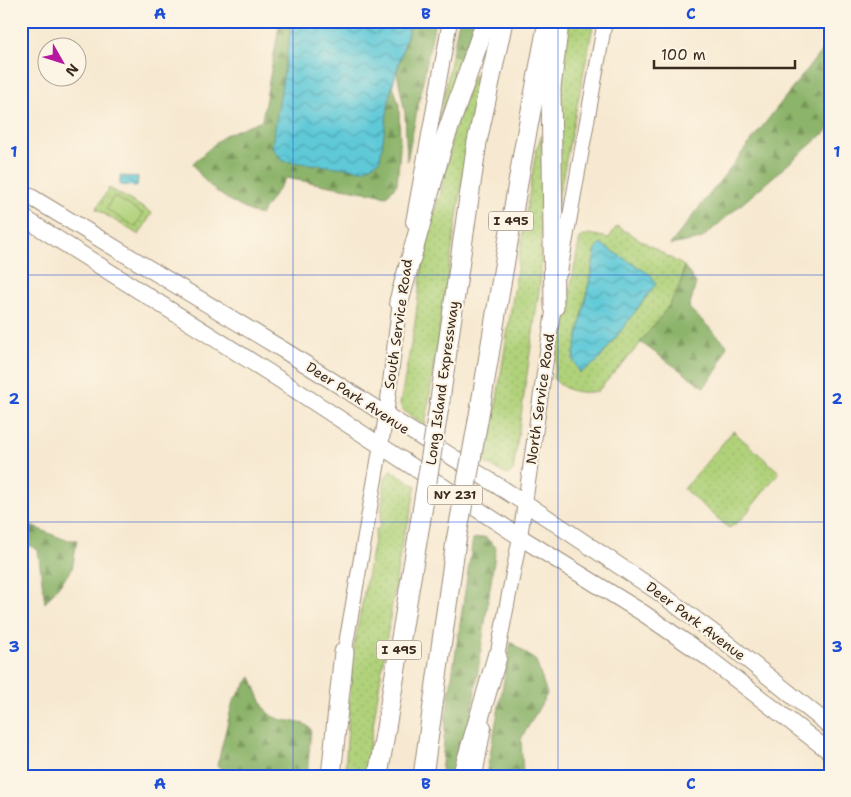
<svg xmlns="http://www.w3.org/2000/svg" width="851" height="797" viewBox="0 0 851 797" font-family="'Shantell Sans',sans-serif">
<defs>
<pattern id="grass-dots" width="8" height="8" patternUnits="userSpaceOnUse" patternTransform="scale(1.25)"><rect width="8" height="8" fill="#b0d27a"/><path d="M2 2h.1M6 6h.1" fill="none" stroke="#98b469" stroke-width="1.8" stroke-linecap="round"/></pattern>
<pattern id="forest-firs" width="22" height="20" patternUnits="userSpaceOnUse" patternTransform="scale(1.25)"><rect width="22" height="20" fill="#8cb46a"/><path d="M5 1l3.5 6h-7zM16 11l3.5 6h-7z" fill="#749357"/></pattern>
<pattern id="water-waves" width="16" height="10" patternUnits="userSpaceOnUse" patternTransform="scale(1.25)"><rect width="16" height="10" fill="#5ec9d8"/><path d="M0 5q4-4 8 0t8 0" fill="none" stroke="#4fa3af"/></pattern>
</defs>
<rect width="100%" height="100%" fill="#fcf5e5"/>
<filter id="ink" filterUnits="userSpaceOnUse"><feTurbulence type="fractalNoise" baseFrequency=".02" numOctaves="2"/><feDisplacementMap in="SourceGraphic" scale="10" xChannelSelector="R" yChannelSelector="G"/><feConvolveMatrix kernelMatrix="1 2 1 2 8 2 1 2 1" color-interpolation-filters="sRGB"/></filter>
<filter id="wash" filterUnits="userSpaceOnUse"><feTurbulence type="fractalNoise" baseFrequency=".0096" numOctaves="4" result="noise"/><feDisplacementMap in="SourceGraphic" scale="20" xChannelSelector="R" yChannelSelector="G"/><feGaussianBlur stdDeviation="1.12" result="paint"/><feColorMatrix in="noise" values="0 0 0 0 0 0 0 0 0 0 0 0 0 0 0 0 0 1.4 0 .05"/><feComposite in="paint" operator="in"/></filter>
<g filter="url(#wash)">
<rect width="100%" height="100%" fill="#f7e9d1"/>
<g fill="url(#grass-dots)" stroke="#767e4c" fill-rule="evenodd">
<polygon points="459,21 476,21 433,153"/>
<polygon points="568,21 594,21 556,210 559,64"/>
<polygon points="473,75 478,77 477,86 425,426 403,410 400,404 415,323 425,243 441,191 453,133"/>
<polygon points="542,135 541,277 513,471 507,475 482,461 495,412 536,150"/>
<polygon points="109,188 152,213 139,235 96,209"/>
<path d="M 617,226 L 684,266 C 682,306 624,360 598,391 C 581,394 565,392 553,378 L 580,238 L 589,234 L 609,238 ZM 601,244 L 573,359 L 596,249 Z"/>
<polygon points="733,431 779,472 742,519 729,528 684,489"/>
<polygon points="391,470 416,486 409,521 403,535 365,776 345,776 352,657 376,530 380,527 385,478"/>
</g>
<g fill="url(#forest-firs)" stroke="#646f44">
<path d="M 280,21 L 292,21 L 272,147 L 390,94 L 393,85 L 399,105 L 400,149 L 397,184 L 387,196 L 286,178 L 260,215 C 236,207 204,187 193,163 L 225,135 L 262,120 Z"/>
<polygon points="411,21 435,21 407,161 405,113 397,72"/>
<polygon points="459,21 476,21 465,53 459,56 452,54"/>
<polygon points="830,40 830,128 701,239 670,245"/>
<path d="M 684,266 L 696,283 L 689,308 L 727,345 L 719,367 L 704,387 L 640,342 C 658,320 682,295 684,266 Z"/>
<polygon points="21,522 66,540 77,540 72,569 45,603 38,550 21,541"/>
<polygon points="485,537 496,547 472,712 455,774 441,776 446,716 473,539"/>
<polygon points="511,642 536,661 547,694 521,739 523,776 486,776"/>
<path d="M 251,677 C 255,686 262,707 268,713 C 280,725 301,717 311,729 L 307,776 L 236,776 L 217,766 L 233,701 Z"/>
</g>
<polygon fill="#b0d27a" stroke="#767e4c" points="114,196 143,214 135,227 106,209"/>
<g fill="url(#water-waves)" stroke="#4c7a7b">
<polygon points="292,21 411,21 390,94 380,160 364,170 283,161 272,147"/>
<polygon points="120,176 138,177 137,186 120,185"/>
<polygon points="601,244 651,275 656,284 598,361 580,373 573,359 596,249"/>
</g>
</g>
<g filter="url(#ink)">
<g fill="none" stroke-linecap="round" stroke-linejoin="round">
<defs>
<g id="secondary">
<polyline points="413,222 450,21"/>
<polyline points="560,272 605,21"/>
<polyline points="343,661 386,416 401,292"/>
<polyline points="495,667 520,537 555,298"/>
<polyline points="475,776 484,727"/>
</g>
<g id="primary">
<polyline points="21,191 285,351 525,503 657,591 723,640 830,726"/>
<polyline points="21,216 268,372 520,537 643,613 707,657 830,752"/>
</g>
<g id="highway">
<polyline points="399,301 442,147 486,21"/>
<polyline points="554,307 551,88 558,31"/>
<polyline points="440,400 477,142 503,21"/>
<polyline points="478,421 523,153 548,21"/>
<polyline points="331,776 344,652"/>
<polyline points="378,776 420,524"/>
<polyline points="423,776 456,541"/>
<polyline points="462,776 497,657"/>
</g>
</defs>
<use href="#secondary" stroke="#998a78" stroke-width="16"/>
<use href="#primary" stroke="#998a78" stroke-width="18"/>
<use href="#highway" stroke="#998a78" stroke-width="21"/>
<use href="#secondary" stroke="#fff" stroke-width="14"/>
<use href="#primary" stroke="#fff" stroke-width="16"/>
<use href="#highway" stroke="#fff" stroke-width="19"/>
<defs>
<g id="highway-bridge">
<polyline points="420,524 440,400"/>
<polyline points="456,541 478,421"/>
</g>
</defs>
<use href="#highway-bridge" stroke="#998a78" stroke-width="21" stroke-linecap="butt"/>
<use href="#highway-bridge" stroke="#fff" stroke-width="19"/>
</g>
</g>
<path fill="none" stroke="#1d4ed8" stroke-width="1" stroke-opacity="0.55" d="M 293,21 L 293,776M 558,21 L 558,776M 21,275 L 830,275M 21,522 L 830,522"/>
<g text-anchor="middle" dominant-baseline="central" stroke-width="4.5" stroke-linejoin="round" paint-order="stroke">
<g fill="#fcf5e5" stroke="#75675a" stroke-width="1">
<rect x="488.5" y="211.5" width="45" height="19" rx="4"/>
<rect x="427.5" y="485.5" width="55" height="19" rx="4"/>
<rect x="376.5" y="640.5" width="45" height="19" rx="4"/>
</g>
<g font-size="12" font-weight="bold" fill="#3b2a1e">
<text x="511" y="221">I 495</text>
<text x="455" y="495">NY 231</text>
<text x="399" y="650">I 495</text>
</g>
<g font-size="14" fill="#3b2a1e" stroke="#fcf5e5">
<text transform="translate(398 324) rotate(-82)">South Service Road</text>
<text transform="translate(442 383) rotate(-82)">Long Island Expressway</text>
<text transform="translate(358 398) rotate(33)">Deer Park Avenue</text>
<text transform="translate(540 399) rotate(-82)">North Service Road</text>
<text transform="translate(696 621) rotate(37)">Deer Park Avenue</text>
</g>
</g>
<rect width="851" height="797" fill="none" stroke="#fcf5e5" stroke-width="55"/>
<g transform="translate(62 62) rotate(129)"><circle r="24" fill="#fcf5e5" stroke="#afa495"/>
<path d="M0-4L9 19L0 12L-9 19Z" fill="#b5179e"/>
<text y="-8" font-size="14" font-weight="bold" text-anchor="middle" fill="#3b2a1e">N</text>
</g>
<path d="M654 60v8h141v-8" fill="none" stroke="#3b2a1e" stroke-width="2.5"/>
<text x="661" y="60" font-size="15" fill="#3b2a1e" stroke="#fcf5e5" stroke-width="4" paint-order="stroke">100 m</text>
<rect x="28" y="28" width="796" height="742" fill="none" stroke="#1d4ed8" stroke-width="2"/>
<g font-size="16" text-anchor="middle" font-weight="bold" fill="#1d4ed8">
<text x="160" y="19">A</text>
<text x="426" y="19">B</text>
<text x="691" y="19">C</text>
<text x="14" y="157">1</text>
<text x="837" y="157">1</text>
<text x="14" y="404">2</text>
<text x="837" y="404">2</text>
<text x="14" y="652">3</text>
<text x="837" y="652">3</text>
<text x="160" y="789">A</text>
<text x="426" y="789">B</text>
<text x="691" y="789">C</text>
</g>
</svg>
